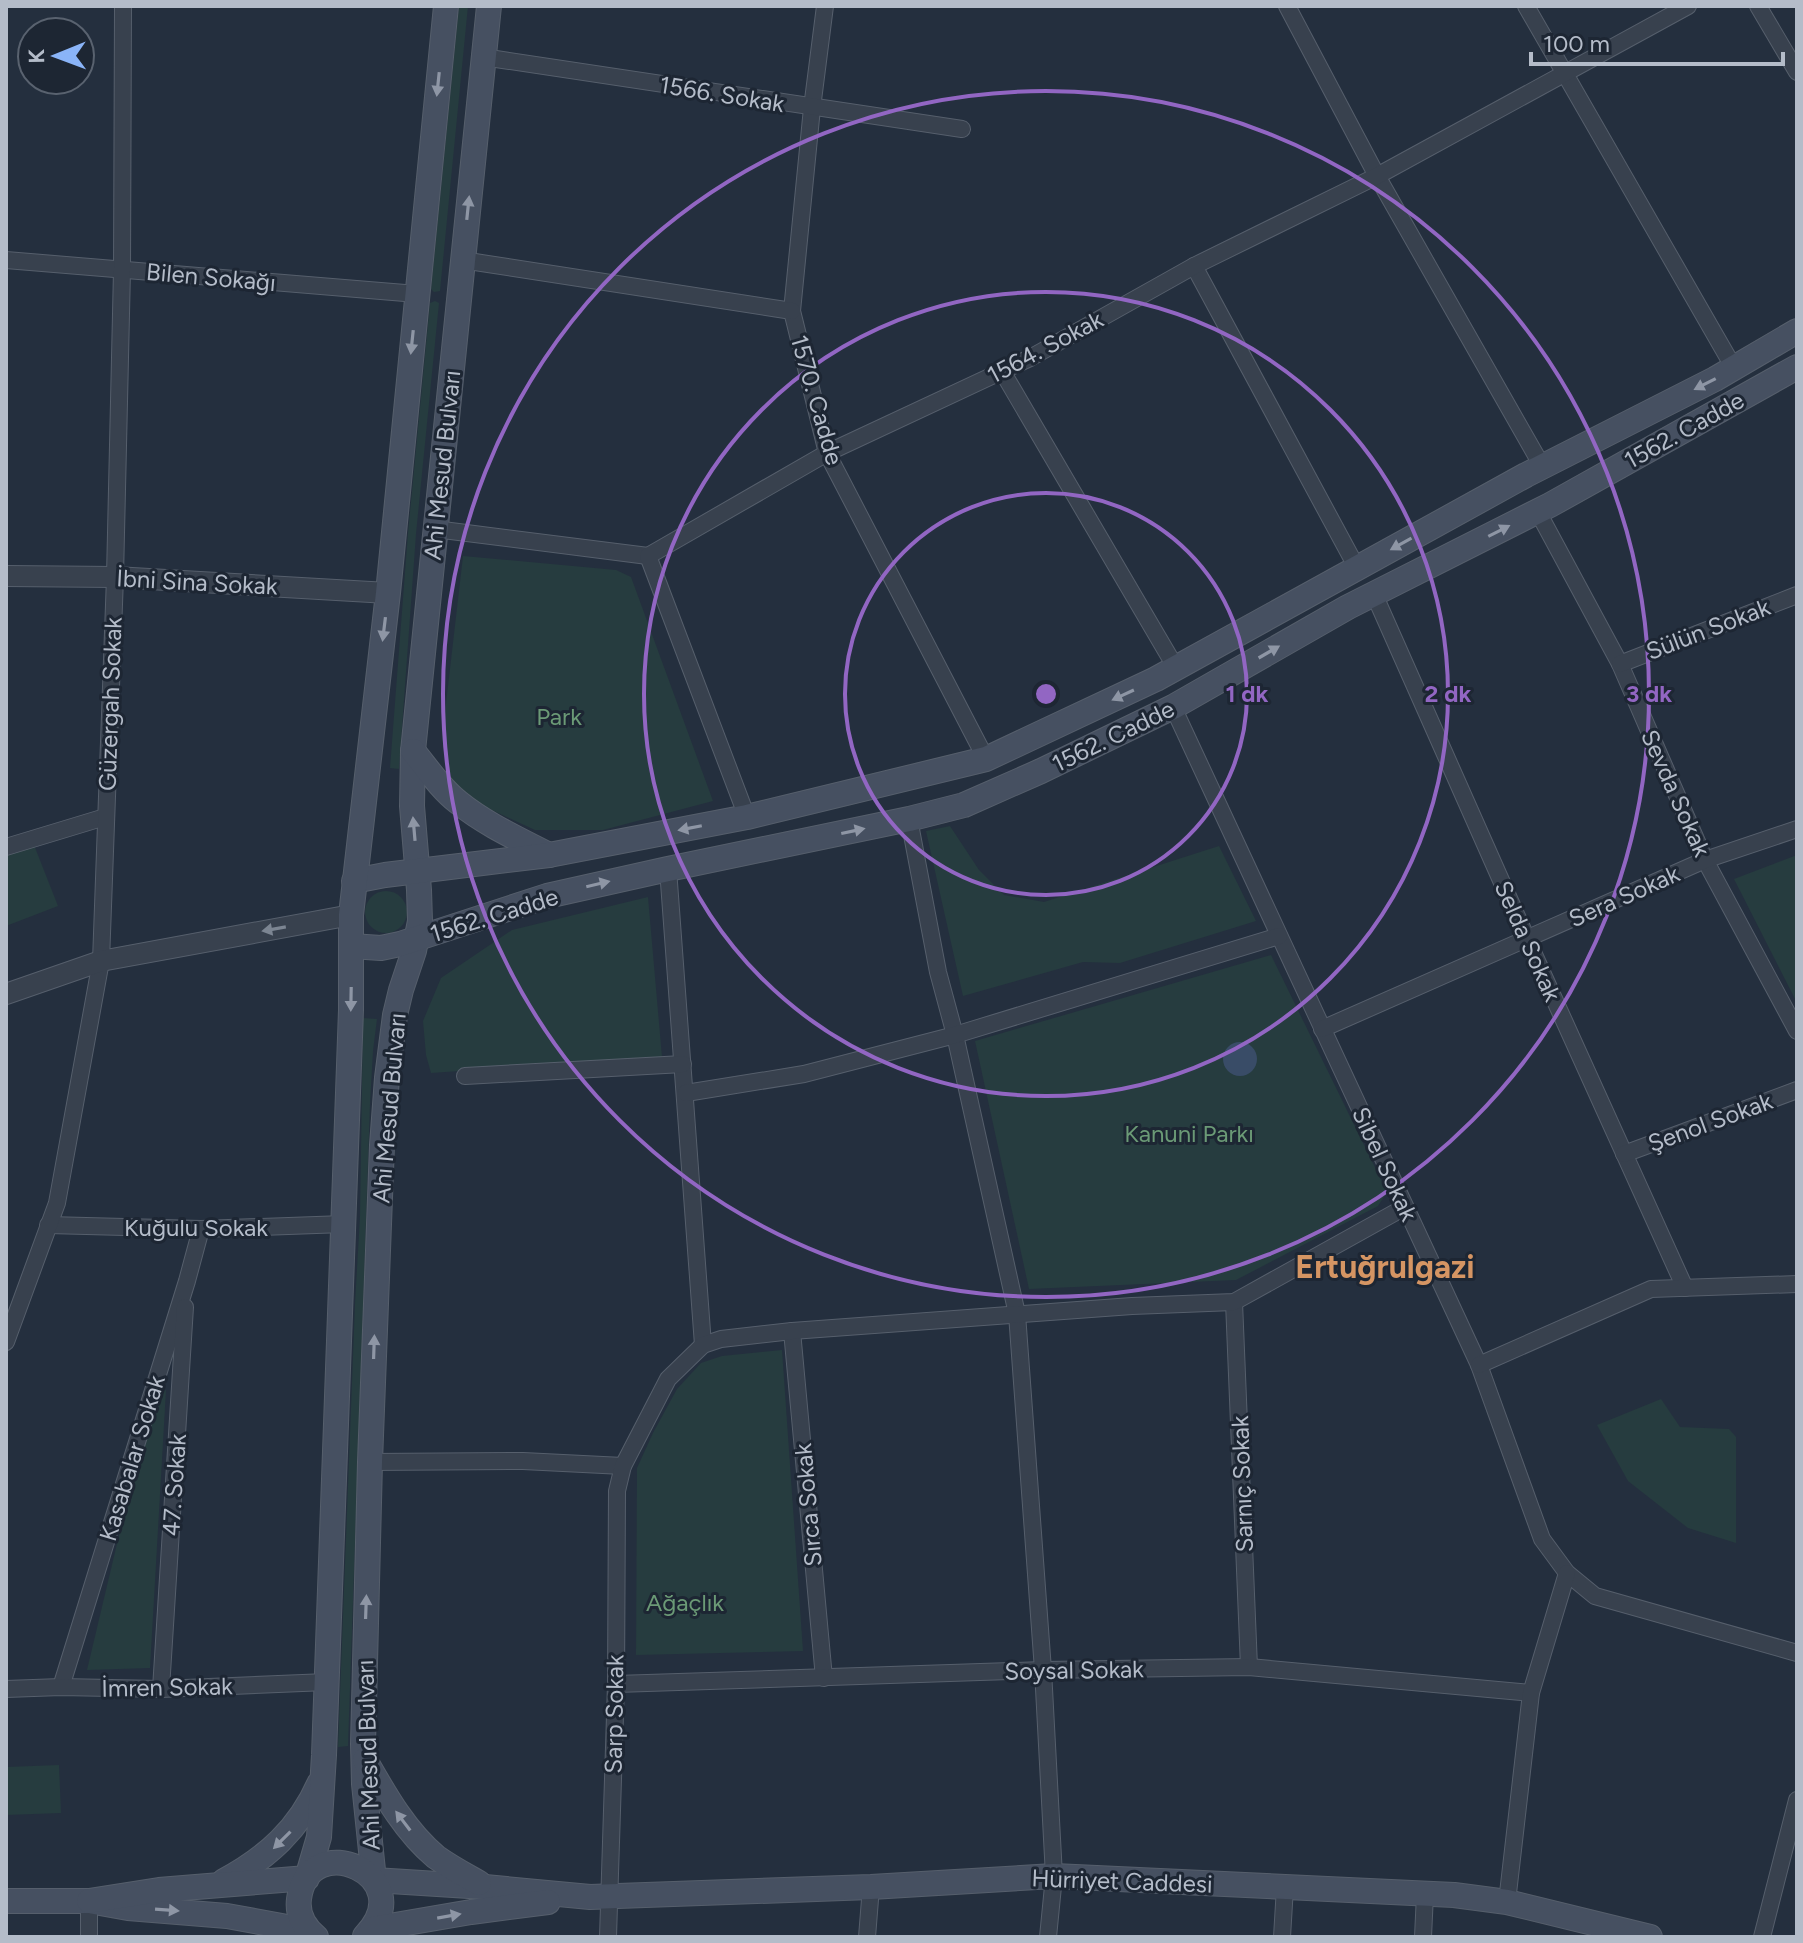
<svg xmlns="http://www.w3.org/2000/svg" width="1803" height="1943" viewBox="0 0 1803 1943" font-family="Figtree,sans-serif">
<rect width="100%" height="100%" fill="#242f3e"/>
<g fill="#263c3f">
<polygon points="459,6 468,6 440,291 434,292 431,289"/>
<polygon points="435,301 439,303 416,534 399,769 390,768 408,533 430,303"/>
<polygon points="463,556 616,570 631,577 713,801 603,830 535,830 481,805 449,778 442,738"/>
<polygon points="950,826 979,870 1004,895 1044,902 1219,846 1256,921 1120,963 1083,962 963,996 926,831"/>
<polygon points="34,845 58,906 6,926 6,856"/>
<polygon points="1797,855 1797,1003 1734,879"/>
<circle cx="386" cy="912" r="21"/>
<polygon points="648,897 662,1057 431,1073 426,1055 423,1021 441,978 512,930"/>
<polygon points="1271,955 1387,1192 1378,1206 1236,1280 1029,1289 975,1041"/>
<polygon points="363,1018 377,1019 373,1051 370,1104 348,1746 338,1747 355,1304 360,1216"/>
<polygon points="782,1350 803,1651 636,1655 637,1468 653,1433 677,1389 701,1363 722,1356"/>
<polygon points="166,1390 150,1668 87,1670 135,1468 157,1393"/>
<polygon points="1661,1399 1680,1427 1729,1429 1736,1437 1736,1543 1688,1528 1628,1481 1597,1425"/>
<polygon points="59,1765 61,1813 6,1815 6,1767"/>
</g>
<circle fill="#394c67" cx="1240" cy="1059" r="17"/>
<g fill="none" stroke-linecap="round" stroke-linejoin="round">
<defs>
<g id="minor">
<polyline points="825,6 812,108 792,311 827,453 986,759"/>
<polyline points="1287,6 1377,176 1542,466"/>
<polyline points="1526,6 1734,368"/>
<polyline points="1758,6 1797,72"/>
<polyline points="483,57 962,129"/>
<polyline points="6,260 417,294"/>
<polyline points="462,260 792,311"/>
<polyline points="1194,266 1357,568"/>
<polyline points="1002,371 1176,668"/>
<polyline points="1538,512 1620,664 1705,860 1797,1031"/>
<polyline points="435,529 648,556"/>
<polyline points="1374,594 1527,939 1685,1288"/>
<polyline points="1620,664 1797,595"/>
<polyline points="1173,707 1479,1365 1542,1539 1567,1573 1595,1596 1797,1653"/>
<polyline points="747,817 648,556 827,453 1030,358 1194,266 1377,176 1688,6"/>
<polyline points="909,819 938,972 955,1035 1017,1314 1043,1670 1054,1876 1048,1937"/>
<polyline points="6,847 105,817"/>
<polyline points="668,869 703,1345"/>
<polyline points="1322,1029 1705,860 1797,829"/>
<polyline points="465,1076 683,1064"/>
<polyline points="686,1093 804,1074 955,1035 1279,936"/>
<polyline points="1624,1154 1797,1090"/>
<polyline points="48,1225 201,1229 344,1224"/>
<polyline points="1234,1302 1249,1667"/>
<polyline points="792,1331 824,1678"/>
<polyline points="6,1342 57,1203 101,961 115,577 122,270 123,6"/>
<polyline points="1479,1365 1651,1289 1797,1284"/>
<polyline points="370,1462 523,1461 623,1466"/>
<polyline points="616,1684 1043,1670 1249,1667 1531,1693"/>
<polyline points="61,1687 187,1281 201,1229"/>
<polyline points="6,1689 61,1687 161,1689 327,1682"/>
<polyline points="161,1689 185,1307"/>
<polyline points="1507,1902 1531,1693 1567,1573"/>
<polyline points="89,1937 89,1901"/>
<polyline points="608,1937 616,1684 617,1491 623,1466 668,1379 703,1345 721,1339 792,1331 1132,1306 1234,1302 1405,1207"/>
<polyline points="867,1937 871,1887"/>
<polyline points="1282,1937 1285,1887"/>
<polyline points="1423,1937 1425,1894"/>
<polyline points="1762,1937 1797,1800"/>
</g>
<g id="tertiary">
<polyline points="6,576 115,577 388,593"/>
<polyline points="6,994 101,961 351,915"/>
</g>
<g id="secondary">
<polyline points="489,6 413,751 412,806 419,890 420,921 414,951 401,990 395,1015 387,1078 382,1145 370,1462 363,1744 364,1784 374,1880 485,1887 590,1897 871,1887 1054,1876 1454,1895 1507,1902 1650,1937"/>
<path d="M 413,751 C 427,768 440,788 458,802 C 485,824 518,839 549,855"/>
<polyline points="354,881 385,875 549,855 747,817 986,759 1156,679 1526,475 1715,379 1797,331"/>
<polyline points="351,946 381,948 400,944 547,896 668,869 909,819 964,805 1041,771 1173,707 1348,607 1550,505 1797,367"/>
<path d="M 365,1760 C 385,1795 405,1831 436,1857 C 450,1867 465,1875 479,1883"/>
<path d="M 224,1881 C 267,1858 299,1829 319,1784"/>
<polyline points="6,1901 89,1901 128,1908 227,1916 309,1931 309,1937"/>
<polyline points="89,1901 159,1890 307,1878 319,1837 324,1755 351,1010 351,915 388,593 446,6"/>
<path d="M 316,1937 C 304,1927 297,1915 299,1899 C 308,1826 423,1876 365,1936"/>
<polyline points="371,1937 372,1929 471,1912 548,1902"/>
</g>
</defs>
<use href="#minor" stroke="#565f6c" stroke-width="18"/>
<use href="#tertiary" stroke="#565f6c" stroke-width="22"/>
<use href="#secondary" stroke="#565f6c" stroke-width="26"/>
<use href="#minor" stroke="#38414e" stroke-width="16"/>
<use href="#tertiary" stroke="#38414e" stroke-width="20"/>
<use href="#secondary" stroke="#465061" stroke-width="24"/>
</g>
<defs><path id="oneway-solid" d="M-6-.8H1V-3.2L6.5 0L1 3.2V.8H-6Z" transform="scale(2)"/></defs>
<g fill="#8e96a5">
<use href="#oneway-solid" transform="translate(438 84) rotate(96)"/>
<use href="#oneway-solid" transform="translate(468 208) rotate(-84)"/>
<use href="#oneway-solid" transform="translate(412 342) rotate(96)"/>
<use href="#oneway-solid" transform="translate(1705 384) rotate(153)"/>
<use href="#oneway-solid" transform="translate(1499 531) rotate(-27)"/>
<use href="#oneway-solid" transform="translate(1401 544) rotate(151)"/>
<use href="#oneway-solid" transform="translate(384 629) rotate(97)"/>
<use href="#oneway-solid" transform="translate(1269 652) rotate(-30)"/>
<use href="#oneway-solid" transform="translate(1123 695) rotate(155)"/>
<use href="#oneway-solid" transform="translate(690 828) rotate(169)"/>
<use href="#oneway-solid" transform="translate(414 829) rotate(-95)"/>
<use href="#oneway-solid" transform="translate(853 831) rotate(-12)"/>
<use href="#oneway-solid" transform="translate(598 884) rotate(-13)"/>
<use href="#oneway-solid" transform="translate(351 999) rotate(91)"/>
<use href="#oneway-solid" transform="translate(374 1347) rotate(-88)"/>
<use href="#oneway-solid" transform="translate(366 1607) rotate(-88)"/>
<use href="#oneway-solid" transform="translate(403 1821) rotate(-127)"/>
<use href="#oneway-solid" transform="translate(282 1840) rotate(135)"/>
<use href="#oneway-solid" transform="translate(167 1910) rotate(4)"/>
<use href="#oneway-solid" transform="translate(449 1916) rotate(-10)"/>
</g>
<use fill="#7c8592" href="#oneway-solid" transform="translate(274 929) rotate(170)"/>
<g fill="none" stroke="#9266c3" stroke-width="4">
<circle cx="1046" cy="694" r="201"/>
<circle cx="1046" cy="694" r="402"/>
<circle cx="1046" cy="694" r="603"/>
</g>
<g text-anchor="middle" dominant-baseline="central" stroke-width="6" stroke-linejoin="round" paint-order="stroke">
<g font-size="24" fill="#b4bcc9" stroke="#1d2633">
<text transform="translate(722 94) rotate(9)">1566. Sokak</text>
<text transform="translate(211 277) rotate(5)">Bilen Sokağı</text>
<text transform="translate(1045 347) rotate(-28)">1564. Sokak</text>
<text transform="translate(817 400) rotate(74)">1570. Cadde</text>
<text transform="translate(1684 430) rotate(-29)">1562. Cadde</text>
<text transform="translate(442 465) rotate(-84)">Ahi Mesud Bulvarı</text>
<text transform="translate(197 582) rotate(3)">İbni Sina Sokak</text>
<text transform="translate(1708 629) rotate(-21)">Sülün Sokak</text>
<text transform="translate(110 704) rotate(-88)">Güzergah Sokak</text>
<text transform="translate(1113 736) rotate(-26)">1562. Cadde</text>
<text transform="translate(1676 793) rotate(66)">Sevda Sokak</text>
<text transform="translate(1624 896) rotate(-24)">Sera Sokak</text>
<text transform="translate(494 915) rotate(-17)">1562. Cadde</text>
<text transform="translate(1528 941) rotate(66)">Selda Sokak</text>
<text transform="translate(389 1108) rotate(-85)">Ahi Mesud Bulvarı</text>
<text transform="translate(1710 1122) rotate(-20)">Şenol Sokak</text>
<text transform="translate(1385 1164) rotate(65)">Sibel Sokak</text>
<text x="196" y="1227">Kuğulu Sokak</text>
<text transform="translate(132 1458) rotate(-73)">Kasabalar Sokak</text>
<text transform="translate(1242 1484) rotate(-92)">Sarnıç Sokak</text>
<text transform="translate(174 1485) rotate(-86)">47. Sokak</text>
<text transform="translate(808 1505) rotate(-95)">Sırca Sokak</text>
<text transform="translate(1074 1670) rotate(-1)">Soysal Sokak</text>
<text transform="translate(167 1687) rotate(-1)">İmren Sokak</text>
<text transform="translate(614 1714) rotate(-89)">Sarp Sokak</text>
<text transform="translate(368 1755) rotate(-92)">Ahi Mesud Bulvarı</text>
<text transform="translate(1122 1881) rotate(2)">Hürriyet Caddesi</text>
</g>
<g font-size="24" fill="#6b9a76" stroke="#1d2633">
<text x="559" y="716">Park</text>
<text x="1189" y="1133">Kanuni Parkı</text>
<text x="685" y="1602">Ağaçlık</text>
</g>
<g font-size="32" font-weight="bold" fill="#d59563" stroke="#1d2633">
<text x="1385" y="1267">Ertuğrulgazi</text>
</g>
</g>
<circle cx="1046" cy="694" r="12" fill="#9266c3" stroke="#1d2633" stroke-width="4"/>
<g font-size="24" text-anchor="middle" font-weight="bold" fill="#9266c3" stroke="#1d2633" stroke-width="6" stroke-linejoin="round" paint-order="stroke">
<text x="1247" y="702">1 dk</text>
<text x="1448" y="702">2 dk</text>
<text x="1649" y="702">3 dk</text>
</g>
<rect width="1803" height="1943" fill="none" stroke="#b4bcc9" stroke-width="16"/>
<g transform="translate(56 56) rotate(269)"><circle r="38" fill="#1d2633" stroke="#59626f" stroke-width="2"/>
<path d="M0-6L14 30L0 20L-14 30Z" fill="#8ab4f8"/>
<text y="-12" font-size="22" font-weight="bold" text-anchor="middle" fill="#b4bcc9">K</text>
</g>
<path d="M1531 52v12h252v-12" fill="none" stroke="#b4bcc9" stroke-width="4"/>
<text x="1543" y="52" font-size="24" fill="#b4bcc9" stroke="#1d2633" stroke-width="6" paint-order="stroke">100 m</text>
</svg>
